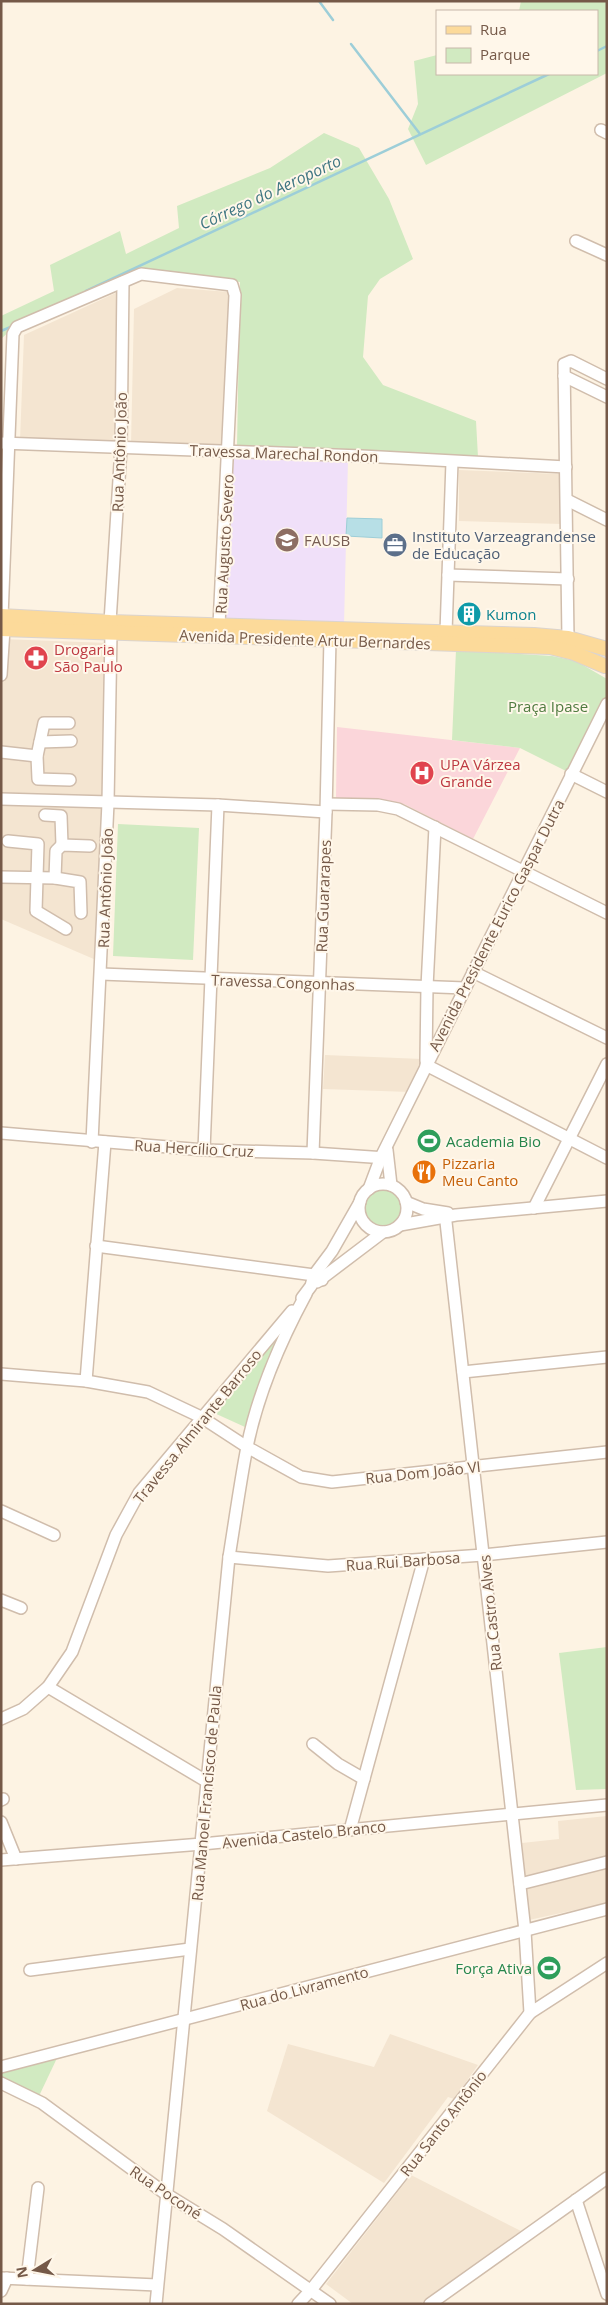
<svg xmlns="http://www.w3.org/2000/svg" width="608" height="2305" viewBox="0 0 608 2305" font-family="'Open Sans',sans-serif">
<rect width="100%" height="100%" fill="#fdf3e3"/>
<g fill="#f4e5d1">
<polygon points="177,288 230,292 225,448 131,445 134,309"/>
<polygon points="120,291 117,446 20,441 24,335"/>
<polygon points="459,470 561,474 562,524 459,521"/>
<polygon points="1,639 108,643 96,960 1,919"/>
<polygon points="325,1055 422,1059 422,1066 410,1092 323,1089"/>
<polygon points="607,1816 607,1903 529,1920 522,1843 559,1839 558,1821"/>
<polygon points="390,2034 478,2065 454,2099 448,2097 384,2183 267,2111 288,2044 374,2067"/>
<polygon points="411,2175 521,2231 420,2304 353,2304 326,2284"/>
</g>
<polygon fill="#f0e0f9" points="231,455 348,459 344,624 226,620"/>
<polygon fill="#fbd6da" points="337,727 520,748 473,839 404,804 336,798"/>
<g fill="#d1eac1">
<polygon points="521,1 607,1 607,73 426,165 408,129 418,104 414,61 437,55 437,74 597,74 597,11 519,11"/>
<polygon points="324,133 359,148 389,199 413,259 380,279 368,296 363,357 383,385 476,421 478,457 237,446 240,282 139,272 14,327 1,339 1,316 54,291 50,265 120,231 126,254 179,228 177,206 270,168"/>
<polygon points="456,650 552,656 576,661 607,679 607,702 570,773 520,748 452,740"/>
<polygon points="118,824 199,828 193,960 113,956"/>
<circle cx="384" cy="1206" r="20"/>
<polygon points="282,1331 268,1360 245,1427 212,1412"/>
<polygon points="607,1647 607,1789 576,1790 559,1653"/>
<polygon points="58,2056 39,2096 1,2079 1,2070"/>
</g>
<polygon fill="#b7dfe6" stroke="#9dced8" points="347,518 382,519 382,538 346,536"/>
<g fill="none" stroke-linecap="round" stroke-linejoin="round">
<g stroke="#9dced8" stroke-width="2.5">
<polyline points="319,1 333,20"/>
<polyline points="351,44 420,134"/>
<polyline points="597,51 607,46"/>
<polyline points="86,291 549,74"/>
<polyline points="1,331 13,326"/>
</g>
<defs>
<g id="minor">
<polyline points="601,130 607,133"/>
<polyline points="576,241 607,255"/>
<polyline points="564,376 607,397"/>
<polyline points="1,443 362,456 566,467"/>
<polyline points="567,500 607,520"/>
<polyline points="448,575 568,579"/>
<polyline points="2,617 13,334 17,327 141,274 232,285 235,295 219,625"/>
<polyline points="110,622 121,448 123,282"/>
<polyline points="446,632 452,462"/>
<polyline points="568,638 564,364 571,361 607,379"/>
<polyline points="1,675 4,629"/>
<polyline points="69,723 44,723 37,756 38,779 70,780"/>
<polyline points="40,742 71,741"/>
<polyline points="1,752 37,756"/>
<polyline points="571,774 607,792"/>
<polyline points="1,799 218,805 326,812"/>
<polyline points="327,804 378,805 398,809 607,913"/>
<polyline points="45,815 61,816 62,845"/>
<polyline points="8,841 38,844 36,911 66,929"/>
<polyline points="1,877 55,878 80,882 81,913"/>
<polyline points="55,878 56,851 62,845 90,846"/>
<polyline points="473,972 607,1038"/>
<polyline points="101,974 465,988"/>
<polyline points="426,1061 427,987 435,827"/>
<polyline points="426,1065 607,1158"/>
<polyline points="1,1133 204,1150 313,1153 386,1158"/>
<polyline points="92,1142 108,803 111,633"/>
<polyline points="204,1150 218,805"/>
<polyline points="387,1150 391,1185"/>
<polyline points="313,1153 326,812 330,639"/>
<circle cx="383" cy="1208" r="24"/>
<polyline points="369,1189 381,1157 607,704"/>
<polyline points="406,1202 423,1209 448,1213"/>
<polyline points="534,1208 607,1064"/>
<polyline points="445,1213 525,1931 530,2013"/>
<polyline points="400,1225 456,1215 607,1201"/>
<polyline points="96,1246 314,1275 322,1280"/>
<polyline points="317,1282 383,1232"/>
<polyline points="302,1298 311,1286 314,1275 332,1251 360,1202"/>
<polyline points="463,1372 607,1357"/>
<polyline points="1,1374 86,1381 148,1392 201,1417 247,1447 301,1477 332,1482 607,1452"/>
<polyline points="86,1381 105,1142"/>
<polyline points="1,1511 54,1535"/>
<polyline points="229,1557 328,1566 483,1555 607,1542"/>
<polyline points="1,1600 21,1608"/>
<polyline points="48,1687 206,1781"/>
<polyline points="1,1719 23,1709 48,1687 72,1652 116,1535 139,1493 292,1311"/>
<polyline points="313,1744 338,1764 364,1779"/>
<polyline points="1,1800 3,1799"/>
<polyline points="1,1822 16,1859"/>
<polyline points="350,1830 424,1559"/>
<polyline points="1,1860 202,1844 607,1805"/>
<polyline points="520,1884 607,1862"/>
<polyline points="30,1970 190,1949"/>
<polyline points="1,2067 607,1909"/>
<polyline points="1,2083 42,2103 166,2194 223,2229 330,2304"/>
<polyline points="576,2200 607,2294"/>
<polyline points="1,2278 157,2285"/>
<polyline points="27,2279 38,2188"/>
<polyline points="1,2291 7,2278"/>
<path d="M 156,2304 L 229,1557 C 235,1520 240,1483 247,1447 C 258,1393 280,1342 306,1294"/>
<polyline points="298,2304 311,2290 530,2013 607,1963"/>
<polyline points="430,2304 607,2178"/>
</g>
<g id="major">
<polyline points="1,616 110,622 534,635 568,638 607,649"/>
<polyline points="1,629 550,647 574,653 605,666"/>
</g>
</defs>
<use href="#minor" stroke="#d0bdac" stroke-width="14"/>
<use href="#major" stroke="#dbd4cf" stroke-width="16"/>
<use href="#minor" stroke="#fff" stroke-width="11"/>
<use href="#major" stroke="#fcda9a" stroke-width="14"/>
</g>
<defs>
<symbol id="university-disc" viewBox="-11 -11 22 22"><circle r="9.5" fill="#8d6e63" stroke="#fff7ea"/><path d="M0-5L7-2L0 1L-7-2ZM-4 1L0 2.5L4 1V4Q0 6-4 4Z" fill="#fff"/></symbol>
<symbol id="office-disc" viewBox="-11 -11 22 22"><circle r="9.5" fill="#5c6f8a" stroke="#fff7ea"/><path d="M-6-3h4V-5.5h4V-3h4V5H-6ZM-1-4.5V-3h2v-1.5ZM-6 0V1H6V0Z" fill="#fff"/></symbol>
<symbol id="building-disc" viewBox="-11 -11 22 22"><circle r="9.5" fill="#0f9aa8" stroke="#fff7ea"/><path d="M-4-6H4V6H1V3H-1V6H-4ZM-2.5-4.3h1.7v1.8h-1.7ZM.8-4.3h1.7v1.8H.8ZM-2.5-1h1.7V.8h-1.7ZM.8-1h1.7V.8H.8Z" fill="#fff"/></symbol>
<symbol id="pharmacy-disc" viewBox="-11 -11 22 22"><circle r="9.5" fill="#e0444e" stroke="#fff7ea"/><path d="M-2-6h4v4h4v4h-4v4h-4v-4h-4v-4h4Z" fill="#fff"/></symbol>
<symbol id="hospital-disc" viewBox="-11 -11 22 22"><circle r="9.5" fill="#e0444e" stroke="#fff7ea"/><path d="M-5-5h3v3.5h4V-5h3V5h-3V1.5h-4V5h-3Z" fill="#fff"/></symbol>
<symbol id="stadium-disc" viewBox="-11 -11 22 22"><circle r="9.5" fill="#2e9e5b" stroke="#fff7ea"/><path d="M0-5a6.5 5 0 1 0 0 10a6.5 5 0 1 0 0-10ZM-3.5-1.8h7v3.6h-7Z" fill="#fff"/></symbol>
<symbol id="restaurant-disc" viewBox="-11 -11 22 22"><circle r="9.5" fill="#e8710a" stroke="#fff7ea"/><path d="M-5-6h1v4h1v-4h1v4h1v-4h1v5L-1.5 .5V6h-2V.5L-5-1ZM5-6V6H3V1.5H1.5Q1.5-4 5-6Z" fill="#fff"/></symbol>
</defs>
<g fill-rule="evenodd">
<use href="#university-disc" x="273" y="526" width="28" height="28"/>
<use href="#office-disc" x="381" y="531" width="28" height="28"/>
<use href="#building-disc" x="455" y="600" width="28" height="28"/>
<use href="#pharmacy-disc" x="22" y="644" width="28" height="28"/>
<use href="#hospital-disc" x="408" y="759" width="28" height="28"/>
<use href="#stadium-disc" x="415" y="1127" width="28" height="28"/>
<use href="#restaurant-disc" x="410" y="1158" width="28" height="28"/>
<use href="#stadium-disc" x="535" y="1954" width="28" height="28"/>
</g>
<g text-anchor="middle" dominant-baseline="central" stroke-width="4" stroke-linejoin="round" paint-order="stroke">
<g font-size="15" fill="#755948" stroke="#fff7ea">
<text transform="translate(119 452) rotate(-88)">Rua Antônio João</text>
<text transform="translate(284 453) rotate(2)">Travessa Marechal Rondon</text>
<text transform="translate(224 544) rotate(-87)">Rua Augusto Severo</text>
<text transform="translate(305 639) rotate(2)">Avenida Presidente Artur Bernardes</text>
<text transform="translate(105 888) rotate(-88)">Rua Antônio João</text>
<text transform="translate(323 896) rotate(-88)">Rua Guararapes</text>
<text transform="translate(496 925) rotate(-63)">Avenida Presidente Eurico Gaspar Dutra</text>
<text transform="translate(283 982) rotate(2)">Travessa Congonhas</text>
<text transform="translate(194 1148) rotate(3)">Rua Hercílio Cruz</text>
<text transform="translate(197 1426) rotate(-51)">Travessa Almirante Barroso</text>
<text transform="translate(423 1472) rotate(-6)">Rua Dom João VI</text>
<text transform="translate(403 1561) rotate(-4)">Rua Rui Barbosa</text>
<text transform="translate(490 1613) rotate(-96)">Rua Castro Alves</text>
<text transform="translate(206 1793) rotate(-85)">Rua Manoel Francisco de Paula</text>
<text transform="translate(304 1834) rotate(-6)">Avenida Castelo Branco</text>
<text transform="translate(304 1988) rotate(-15)">Rua do Livramento</text>
<text transform="translate(443 2123) rotate(-52)">Rua Santo Antônio</text>
<text transform="translate(166 2192) rotate(34)">Rua Poconé</text>
</g>
<g font-size="15" fill="#4e5e75" stroke="#fff7ea" text-anchor="start">
<text x="412" y="536">Instituto Varzeagrandense<tspan x="412" dy="17">de Educação</tspan></text>
</g>
<g font-size="15" fill="#785e54" stroke="#fff7ea" text-anchor="start">
<text x="304" y="540">FAUSB</text>
</g>
<g font-size="15" fill="#0d838f" stroke="#fff7ea" text-anchor="start">
<text x="486" y="614">Kumon</text>
</g>
<g font-size="15" fill="#be3a42" stroke="#fff7ea" text-anchor="start">
<text x="54" y="649">Drogaria<tspan x="54" dy="17">São Paulo</tspan></text>
<text x="440" y="764">UPA Várzea<tspan x="440" dy="17">Grande</tspan></text>
</g>
<g font-size="15" fill="#507b40" stroke="#fff7ea">
<text x="548" y="706">Praça Ipase</text>
</g>
<g font-size="15" fill="#27864d" stroke="#fff7ea" text-anchor="start">
<text x="446" y="1141">Academia Bio</text>
<text x="532" y="1968" text-anchor="end">Força Ativa</text>
</g>
<g font-size="15" fill="#c56008" stroke="#fff7ea" text-anchor="start">
<text x="442" y="1163">Pizzaria<tspan x="442" dy="17">Meu Canto</tspan></text>
</g>
<g font-size="16" font-style="italic" fill="#3f7682" stroke="#fff7ea">
<text transform="translate(270 192) rotate(-25)">Córrego do Aeroporto</text>
</g>
</g>
<rect width="608" height="2305" fill="none" stroke="#755948" stroke-width="5"/>
<rect x="436" y="10" width="162" height="65" fill="#fff7ea" stroke="#c8b8a9"/>
<rect x="446" y="26" width="25" height="8" fill="#fcda9a" stroke="#c8b8a9"/>
<text x="480" y="35" font-size="15" fill="#755948">Rua</text>
<rect x="446" y="48" width="25" height="15" fill="#d1eac1" stroke="#c8b8a9"/>
<text x="480" y="60" font-size="15" fill="#755948">Parque</text>
<g transform="translate(35 2270) rotate(260)" stroke="#fff7ea" stroke-width="4" paint-order="stroke">
<path d="M0-4L9 19L0 12L-9 19Z" fill="#755948"/>
<text y="-8" font-size="14" font-weight="bold" text-anchor="middle" fill="#755948">N</text>
</g>
</svg>
